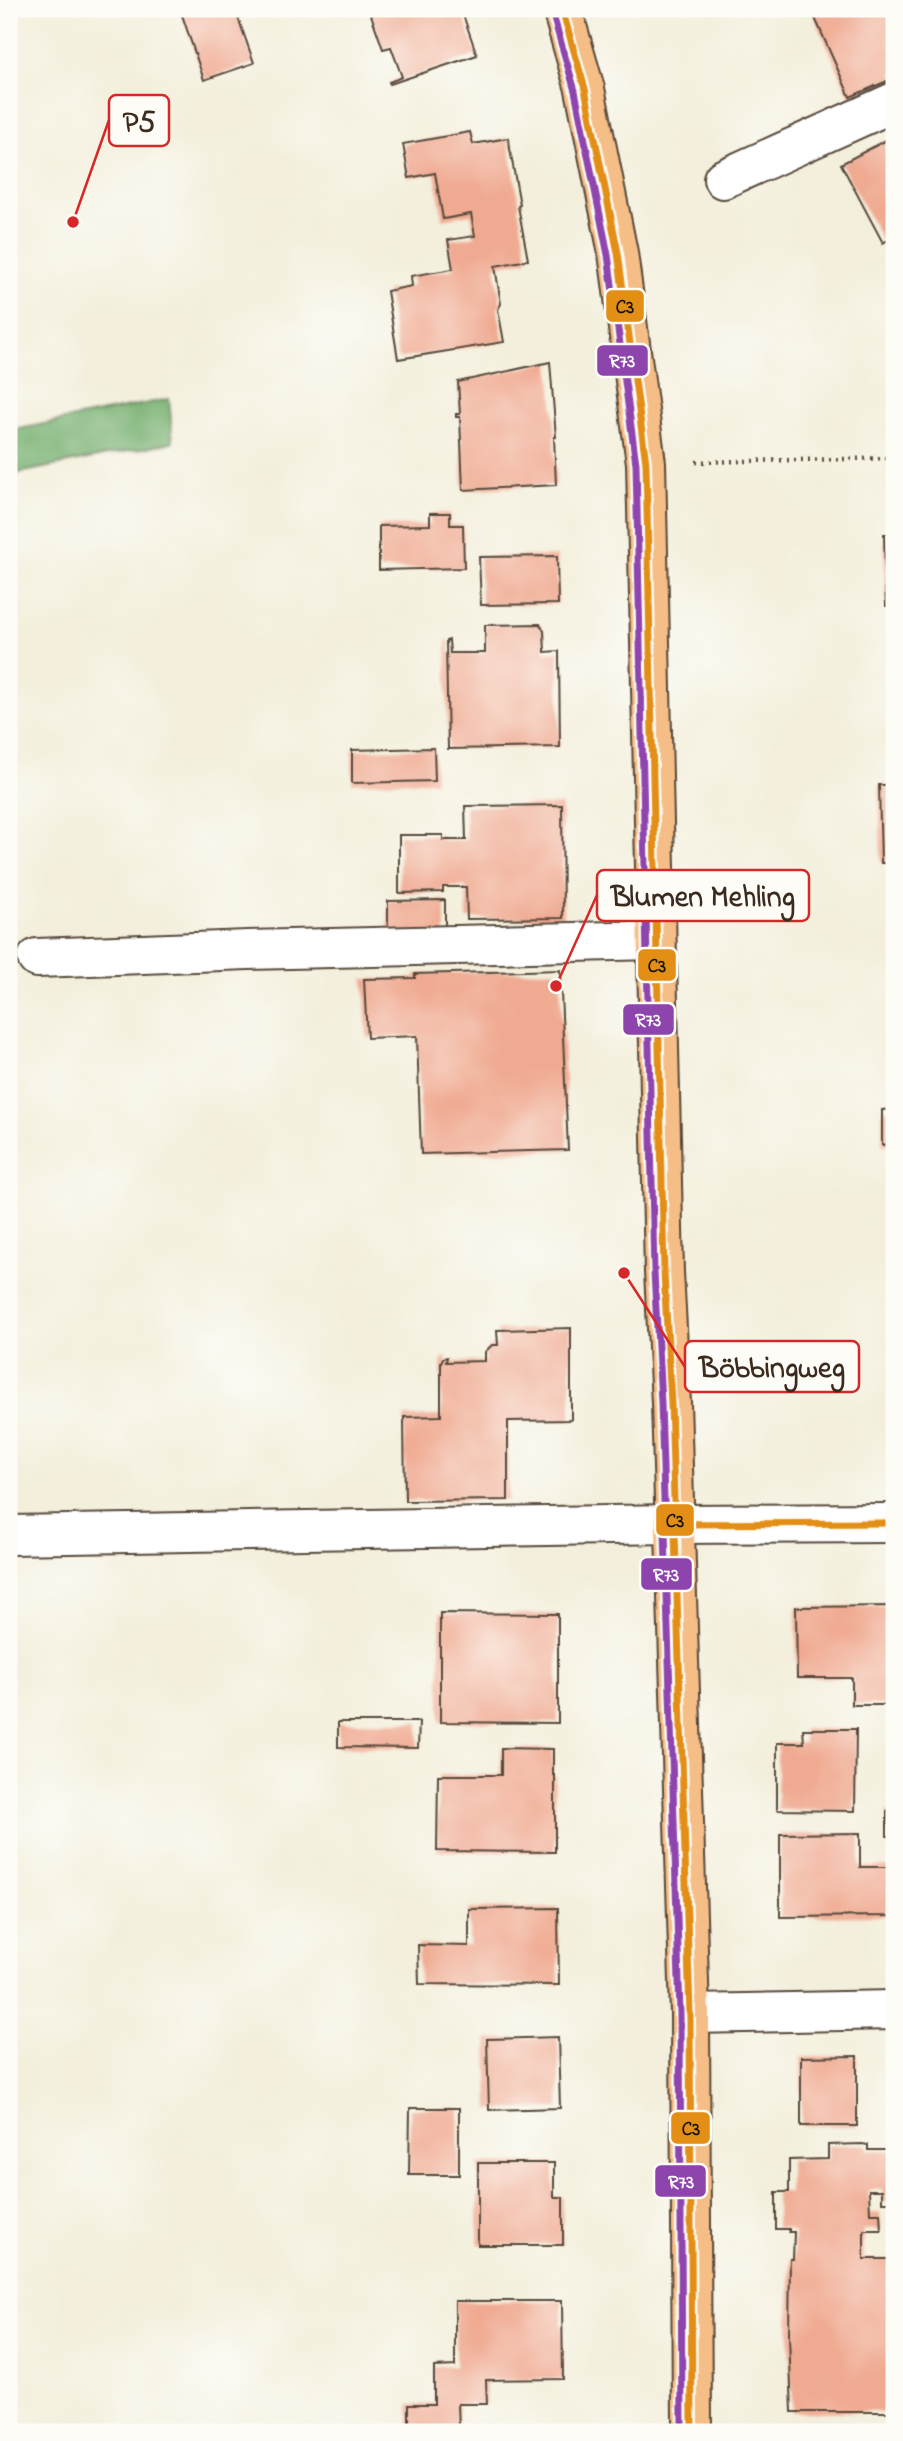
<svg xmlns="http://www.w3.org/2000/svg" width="903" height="2441" viewBox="0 0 903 2441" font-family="'Indie Flower',sans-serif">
<rect width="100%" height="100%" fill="#fdfcf7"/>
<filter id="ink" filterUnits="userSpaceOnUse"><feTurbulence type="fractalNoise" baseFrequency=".0143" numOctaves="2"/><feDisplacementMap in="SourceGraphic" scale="14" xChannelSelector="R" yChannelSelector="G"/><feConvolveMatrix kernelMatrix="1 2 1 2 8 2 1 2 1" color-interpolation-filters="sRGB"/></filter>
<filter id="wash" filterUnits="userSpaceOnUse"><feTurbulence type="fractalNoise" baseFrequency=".00686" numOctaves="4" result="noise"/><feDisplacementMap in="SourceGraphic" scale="28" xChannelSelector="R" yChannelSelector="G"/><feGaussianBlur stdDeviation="1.57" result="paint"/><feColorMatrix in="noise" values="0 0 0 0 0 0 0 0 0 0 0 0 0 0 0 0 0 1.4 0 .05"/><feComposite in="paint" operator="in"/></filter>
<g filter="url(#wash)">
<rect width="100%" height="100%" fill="#f3efdc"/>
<polygon fill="#74af6e" stroke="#586c46" stroke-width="2" points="169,399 173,442 9,475 9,431"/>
<g id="blocks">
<g fill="#f0aa92">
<polygon points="180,9 235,9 254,63 204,80"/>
<polygon points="369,9 461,9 477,55 390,84 389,82 402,77 391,47 383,49"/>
<polygon points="811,9 894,9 894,78 850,97"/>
<polygon points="470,132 473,144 508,138 520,205 518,206 528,260 495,266 501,304 498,309 504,342 398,359 387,291 412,286 411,276 453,269 448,240 475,236 471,214 443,219 435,173 409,178 403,144"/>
<polygon points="894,136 894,237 883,243 841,164"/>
<polygon points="550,362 556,437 554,437 556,485 463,490 460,417 456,417 456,414 460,414 458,382"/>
<polygon points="430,513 450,513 450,525 463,525 464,568 379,570 379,526 430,525"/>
<polygon points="884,534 894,534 894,606 886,606"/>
<polygon points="557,556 558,604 481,605 479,557"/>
<polygon points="540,624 544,631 545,652 559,651 560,747 448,749 446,641 449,640 450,653 485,653 485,625"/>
<polygon points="434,748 435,781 352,783 352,750"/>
<polygon points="879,785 894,785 894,863 881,863"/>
<polygon points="562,805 563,918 467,919 466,887 443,887 443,892 399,893 399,835 443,835 443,840 466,840 465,806"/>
<polygon points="445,900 445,943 388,944 388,901"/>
<polygon points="560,970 568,1150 421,1154 417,1036 367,1038 364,979 415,978 415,974"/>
<polygon points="894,1109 894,1144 882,1145 882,1110"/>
<polygon points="571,1328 571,1420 508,1421 508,1500 405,1501 404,1417 441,1416 441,1362 443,1358 447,1357 446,1362 485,1361 485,1352 492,1345 498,1345 497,1330"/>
<polygon points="894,1606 894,1705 852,1705 852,1678 797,1678 796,1607"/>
<polygon points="440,1613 558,1614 558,1723 440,1722"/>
<polygon points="338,1722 419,1722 418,1748 338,1747"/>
<polygon points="803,1729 856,1729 855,1811 777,1810 777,1743 804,1743"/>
<polygon points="501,1748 553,1749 553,1775 555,1775 555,1852 437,1851 438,1775 501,1775"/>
<rect x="887" y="1811" width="7" height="25"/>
<polygon points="860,1833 860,1867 894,1867 894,1916 780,1917 780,1834"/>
<polygon points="558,1908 559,1985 419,1984 418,1945 469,1946 469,1909"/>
<polygon points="558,2037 560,2108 489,2110 487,2039"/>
<polygon points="857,2056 857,2126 801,2126 801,2057"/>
<polygon points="410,2108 459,2108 459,2175 409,2175"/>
<polygon points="862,2144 868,2145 868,2150 894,2150 894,2202 882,2202 882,2190 869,2190 870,2213 880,2213 881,2230 864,2230 864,2259 894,2259 894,2412 792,2412 789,2336 790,2259 793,2259 794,2232 789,2232 789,2229 776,2229 776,2192 789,2192 789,2160 828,2159 828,2145"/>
<polygon points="478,2163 554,2163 554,2197 563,2197 563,2245 478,2245"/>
<polygon points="455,2301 562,2301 563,2379 486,2380 487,2404 458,2404 459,2431 409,2431 409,2404 434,2404 434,2367 455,2366"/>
</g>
</g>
</g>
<g filter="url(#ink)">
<use href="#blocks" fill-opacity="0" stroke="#57483a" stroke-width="2"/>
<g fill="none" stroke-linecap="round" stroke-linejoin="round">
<defs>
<g id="minor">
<polyline points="723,179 894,102"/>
<polyline points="37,958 248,950 656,940"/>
<polyline points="9,1535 673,1524 894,1523"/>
<polyline points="690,2014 894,2010"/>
</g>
<polyline id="major" points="562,9 585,89 618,253 646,463 664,1272 671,1403 690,2014 692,2432"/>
</defs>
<use href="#minor" stroke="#57483a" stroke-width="42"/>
<use href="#major" stroke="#57483a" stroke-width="42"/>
<polyline stroke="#57483a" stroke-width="4.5" stroke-dasharray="2 5" stroke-linecap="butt" points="696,462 894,458"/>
<use href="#minor" stroke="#fff" stroke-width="38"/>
<use href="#major" stroke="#f6be87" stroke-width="38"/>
<defs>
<g id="bus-1">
<polyline points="562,9 585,89 618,253 646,463 664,1272 671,1403 690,2014 692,2432"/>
<polyline points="673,1524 894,1523"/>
</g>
<polyline id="bus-2" points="552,12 575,91 608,255 636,464 654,1272 661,1403 680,2014 682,2432"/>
</defs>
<use href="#bus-1" stroke="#fdfcf7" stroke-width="12"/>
<use href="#bus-2" stroke="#fdfcf7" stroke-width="12"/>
<use href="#bus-1" stroke="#e38e14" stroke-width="7"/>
<use href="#bus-2" stroke="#8e44ad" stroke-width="7"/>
</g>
</g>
<path fill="none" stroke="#d62828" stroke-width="2.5" d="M73 222L109 120M556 986L597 895M624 1273L685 1367"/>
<g fill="#d62828" stroke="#fdfcf7" stroke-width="2.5">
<circle cx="73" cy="222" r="7"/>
<circle cx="556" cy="986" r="7"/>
<circle cx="624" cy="1273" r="7"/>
</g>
<g fill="#fdfcf7" stroke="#d62828" stroke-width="2.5">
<rect x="109" y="95" width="60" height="51" rx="7"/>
<rect x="597" y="870" width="212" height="51" rx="7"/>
<rect x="685" y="1341" width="174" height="51" rx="7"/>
</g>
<g font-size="30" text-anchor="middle" font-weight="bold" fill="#3b2a1e">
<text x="139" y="131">P5</text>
<text x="703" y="906">Blumen Mehling</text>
<text x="772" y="1377">Böbbingweg</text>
</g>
<g stroke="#fdfcf7" stroke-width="2.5">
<rect x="605" y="289" width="40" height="34" rx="7" fill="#e38e14"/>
<rect x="596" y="344" width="53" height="33" rx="7" fill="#8e44ad"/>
<rect x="637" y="948" width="40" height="34" rx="7" fill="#e38e14"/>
<rect x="622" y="1003" width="53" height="33" rx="7" fill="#8e44ad"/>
<rect x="655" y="1503" width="40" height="34" rx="7" fill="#e38e14"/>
<rect x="640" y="1557" width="53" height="34" rx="7" fill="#8e44ad"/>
<rect x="670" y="2111" width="41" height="34" rx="7" fill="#e38e14"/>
<rect x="654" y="2164" width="53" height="34" rx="7" fill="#8e44ad"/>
</g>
<g font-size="19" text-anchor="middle" font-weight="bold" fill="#fff">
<text x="622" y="367">R73</text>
<text x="648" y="1026">R73</text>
<text x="666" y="1581">R73</text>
<text x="681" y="2188">R73</text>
</g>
<g font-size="19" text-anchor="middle" font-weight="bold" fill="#111">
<text x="625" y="313">C3</text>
<text x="657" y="972">C3</text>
<text x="675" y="1527">C3</text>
<text x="691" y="2135">C3</text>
</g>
<rect width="903" height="2441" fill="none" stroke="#fdfcf7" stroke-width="35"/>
</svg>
